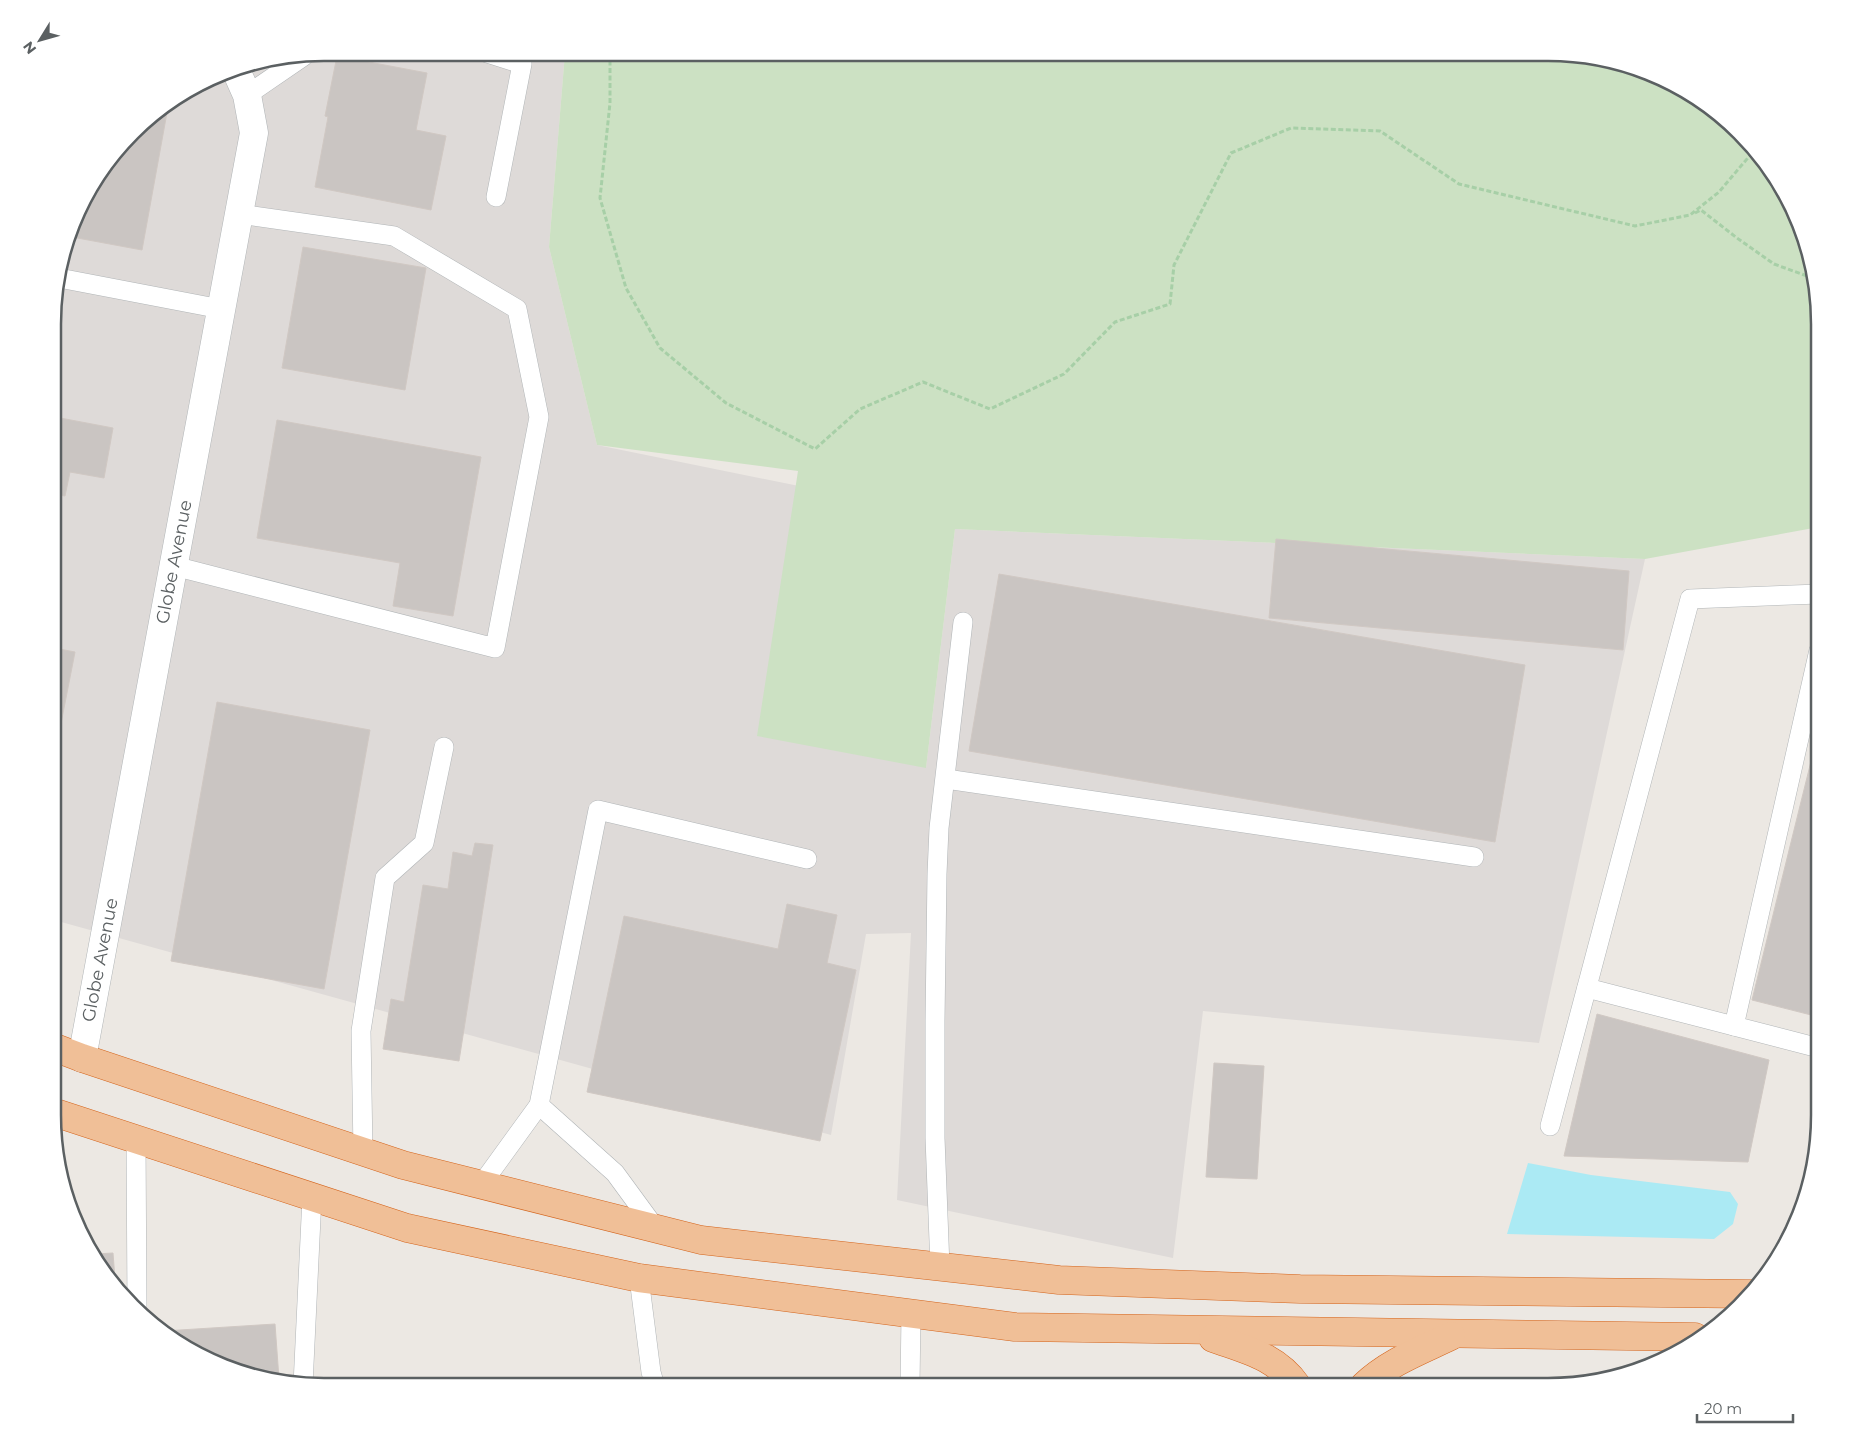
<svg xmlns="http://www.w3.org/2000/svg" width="1872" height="1439" viewBox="0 0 1872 1439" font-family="Montserrat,sans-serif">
<rect width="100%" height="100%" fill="#ece8e3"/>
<polygon fill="#dedad8" points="325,53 565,53 549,247 597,445 799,486 926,768 955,529 1645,559 1539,1043 1203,1011 1173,1258 897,1200 911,933 866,934 831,1135 54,920 55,289 89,189 145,120 237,67"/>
<polygon fill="#cce1c3" points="565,53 1565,53 1651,73 1727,120 1792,204 1814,271 1819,324 1819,527 1645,559 955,529 926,768 757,736 798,471 597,445 549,247"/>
<polygon fill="#abeaf4" points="1528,1163 1591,1175 1730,1192 1738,1204 1733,1224 1714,1239 1507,1234"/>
<g fill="#cac5c2" stroke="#d0c8c3">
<polygon points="337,56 427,73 416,130 446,136 431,210 315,187 328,117 325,116"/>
<polygon points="168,107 142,250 72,237 89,189 145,120"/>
<polygon points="303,247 426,268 405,390 282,368"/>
<polygon points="55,417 113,428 104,478 70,472 65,496 54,494"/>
<polygon points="277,420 481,457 453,616 393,606 400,563 257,538"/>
<polygon points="1276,539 1629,571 1623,650 1269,618"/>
<polygon points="999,574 1525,665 1495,842 969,751"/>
<polygon points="54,648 75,652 54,759"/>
<polygon points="217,702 370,730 324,989 171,961"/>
<polygon points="1819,729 1819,1017 1752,1000"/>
<polygon points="475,843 493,845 459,1061 383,1049 391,999 404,1002 423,885 448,889 453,852 472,856"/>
<polygon points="787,904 837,915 827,963 856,970 820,1141 587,1092 624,916 778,949"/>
<polygon points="1597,1014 1769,1060 1748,1162 1564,1156"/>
<polygon points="1214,1063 1264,1066 1257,1179 1206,1177"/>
<polygon points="113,1253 115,1279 95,1254"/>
<polygon points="275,1324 279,1379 221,1366 164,1331"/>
</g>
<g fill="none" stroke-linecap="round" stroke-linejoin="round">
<defs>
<g id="lane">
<polyline points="487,53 522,64 496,197"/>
<polyline points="247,95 304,56"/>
<polyline points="59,278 221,309"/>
<polyline points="174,566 495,648 539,417 517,309 394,236 239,214"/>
<polyline points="946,779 1474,857"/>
<polyline points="1587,988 1819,1048"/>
<polyline points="1734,1026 1819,650"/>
<polyline points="539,1105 615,1173 656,1229"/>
<polyline points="1550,1126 1690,599 1819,594"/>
<polyline points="136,1139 137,1308"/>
<polyline points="363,1152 361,1031 385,878 424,843 444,747"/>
<polyline points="481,1185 539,1105 598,810 807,859"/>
<polyline points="940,1267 935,1138 935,1021 937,874 939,828 963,622"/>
<polyline points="639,1278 651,1372 655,1386"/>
<polyline points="303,1385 312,1197"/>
<polyline points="910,1386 911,1314"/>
</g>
<polyline id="street" points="82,1058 254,133 247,95 235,68"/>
<g id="highway">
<polyline points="53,1047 82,1058 403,1165 701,1240 1059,1280 1300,1289 1752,1294"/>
<polyline points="53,1112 407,1228 639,1278 1015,1327 1695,1337"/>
<path d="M 1213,1338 C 1246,1350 1276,1356 1297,1386"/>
<path d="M 1364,1386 C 1389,1362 1420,1351 1451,1336"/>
</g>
</defs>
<use href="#lane" stroke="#b1b5b7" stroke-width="20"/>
<use href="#street" stroke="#b1b5b7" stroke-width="29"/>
<use href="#highway" stroke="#d4641c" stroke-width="29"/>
<g stroke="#a7cfa7" stroke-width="3" stroke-dasharray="5 2.5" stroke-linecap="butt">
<polyline points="610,53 610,103 600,198 626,288 660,348 726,403 815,449 860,409 923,382 990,409 1064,374 1115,322 1170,304 1174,265 1231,153 1291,128 1380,131 1459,184 1635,226 1690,215 1719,192 1752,153"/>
<polyline points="1695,213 1701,210 1737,238 1774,264 1807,276 1808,252"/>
</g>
<use href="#lane" stroke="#fff" stroke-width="19"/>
<use href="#street" stroke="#fff" stroke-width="28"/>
<use href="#highway" stroke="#f0bf97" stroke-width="28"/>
</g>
<g text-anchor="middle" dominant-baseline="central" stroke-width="4" stroke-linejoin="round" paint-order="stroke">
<g font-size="18" fill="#5b6062" stroke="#fff">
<text transform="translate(174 562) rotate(-79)">Globe Avenue</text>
<text transform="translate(100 960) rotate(-79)">Globe Avenue</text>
</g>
</g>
<path d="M0 0H1872V1439H0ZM324 61H1548A263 263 0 0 1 1811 324V1115A263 263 0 0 1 1548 1378H324A263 263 0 0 1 61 1115V324A263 263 0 0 1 324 61Z" fill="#fff" fill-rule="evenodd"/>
<path fill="none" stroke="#5b6062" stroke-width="2.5" d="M324 61H1548A263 263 0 0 1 1811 324V1115A263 263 0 0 1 1548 1378H324A263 263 0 0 1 61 1115V324A263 263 0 0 1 324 61Z"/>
<g transform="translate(40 40) rotate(233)" stroke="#ffffff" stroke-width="4" paint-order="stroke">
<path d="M0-4L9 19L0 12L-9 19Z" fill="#5b6062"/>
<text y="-8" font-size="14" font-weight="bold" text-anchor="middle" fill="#5b6062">N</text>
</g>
<path d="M1697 1414v8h96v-8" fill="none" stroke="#5b6062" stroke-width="2.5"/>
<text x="1704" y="1414" font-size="15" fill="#5b6062" stroke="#ffffff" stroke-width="4" paint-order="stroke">20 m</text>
</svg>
